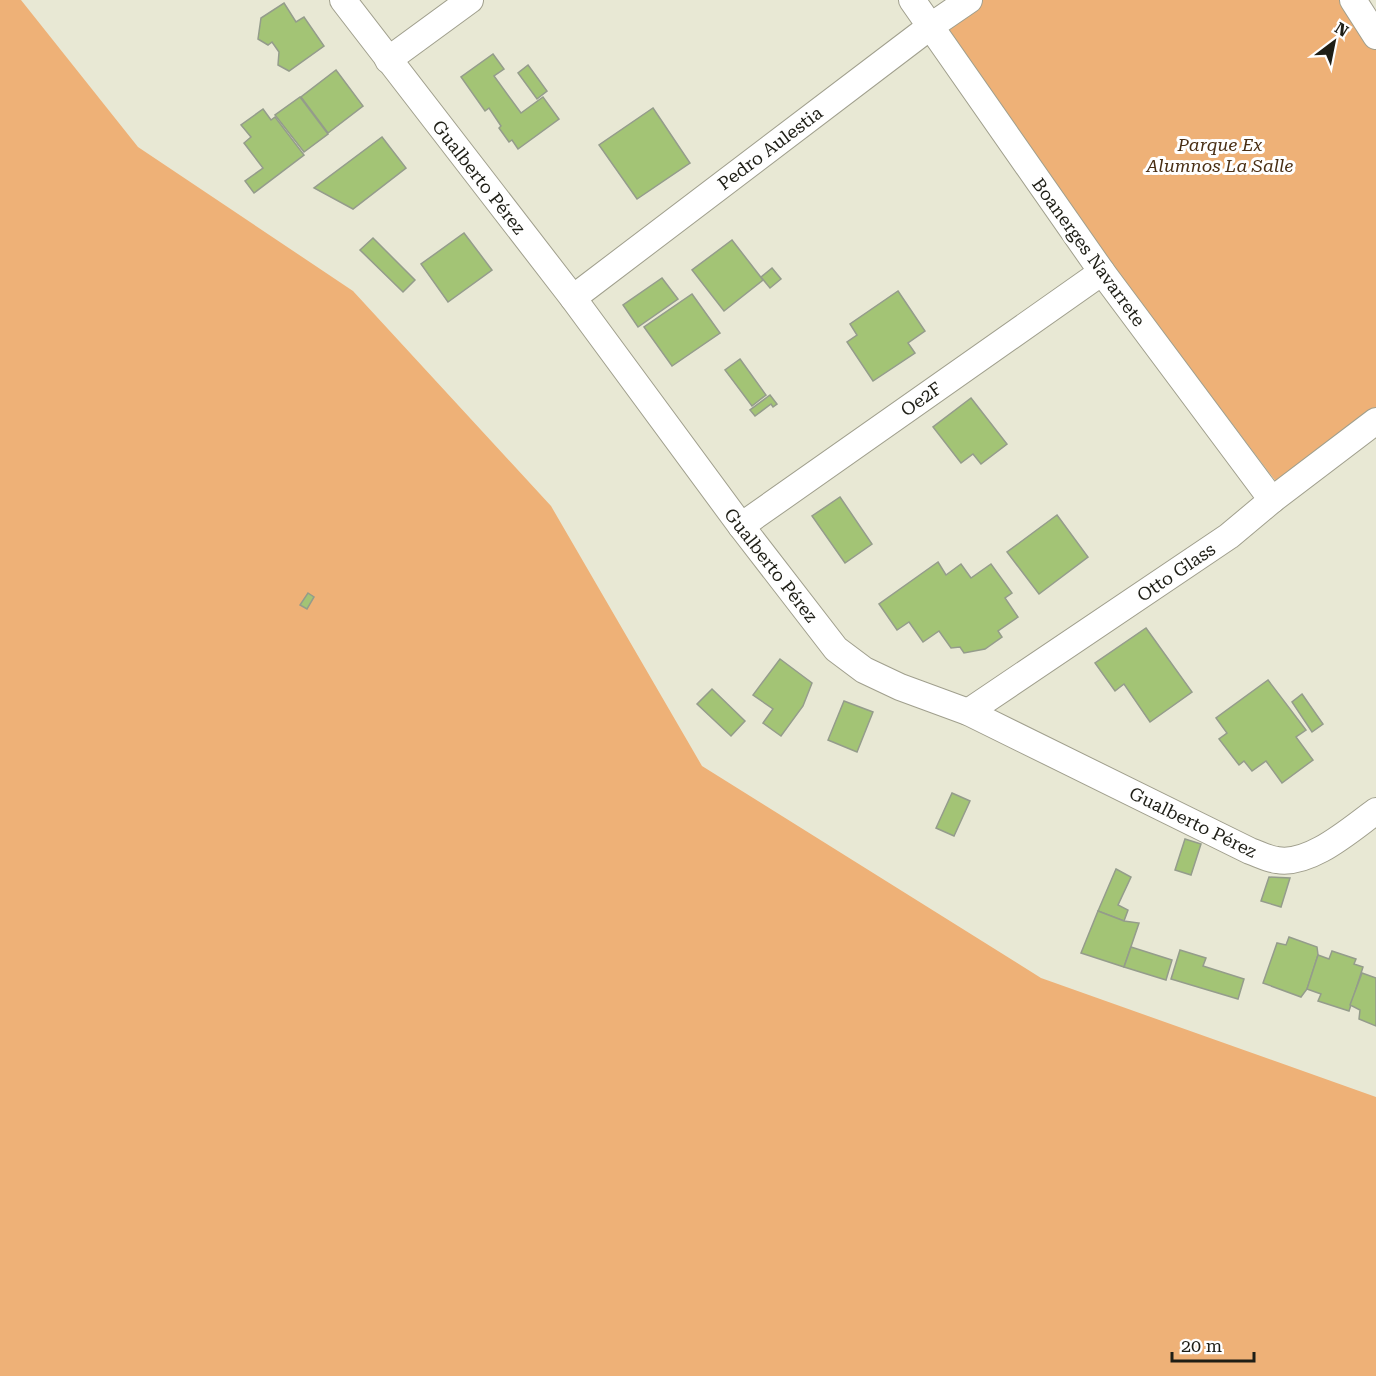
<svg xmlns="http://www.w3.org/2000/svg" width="1376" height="1376" viewBox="0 0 1376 1376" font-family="'Roboto Serif',serif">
<rect width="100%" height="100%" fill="#e8e8d4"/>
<g fill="#eeb177">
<polygon points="0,0 21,0 138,147 353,291 551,506 702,766 1041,978 1376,1097 1376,1376 0,1376"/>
<polygon points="969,0 1353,0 1376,36 1376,413 1277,483 931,26"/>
</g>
<g fill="#a3c475" stroke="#949c8b" stroke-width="1.5">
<polygon points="284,3 296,22 304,17 324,46 289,71 278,65 279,52 272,42 268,45 258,39 261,18"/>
<polygon points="493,54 504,69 494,76 521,113 543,97 559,119 518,149 512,140 509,142 499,128 501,126 489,108 485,111 461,77"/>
<polygon points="528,65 547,91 537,99 518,73"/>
<polygon points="336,70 363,106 328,133 301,97"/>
<polygon points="300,97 328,134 304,152 275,115"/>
<polygon points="653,108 690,163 637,199 599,145"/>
<polygon points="263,109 271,120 275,117 304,155 254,193 245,181 263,168 244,143 251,137 241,125"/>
<polygon points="382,137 406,168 353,209 314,188"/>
<polygon points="464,233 492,270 448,302 421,264"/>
<polygon points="373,238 415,280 403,292 360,250"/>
<polygon points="732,240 763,280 724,311 692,270"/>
<polygon points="772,268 781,279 770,288 761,277"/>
<polygon points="662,278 678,299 638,327 623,305"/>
<polygon points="898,291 925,331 908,343 915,353 873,381 847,342 857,335 850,324"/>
<polygon points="692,294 720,333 672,366 644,327"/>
<polygon points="740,359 766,395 752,406 725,370"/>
<polygon points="770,395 777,404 773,407 771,404 755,416 750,410"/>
<polygon points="971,398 1007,444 981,464 973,454 961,463 933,427"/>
<polygon points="840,497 872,544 845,563 812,516"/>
<polygon points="1057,515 1088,557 1039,594 1007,552"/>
<polygon points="938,562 946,575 961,564 971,578 991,564 1012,593 1005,598 1018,617 998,631 1002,637 985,649 964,653 960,647 951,648 939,631 923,642 909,622 897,630 879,604"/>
<polygon points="308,593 314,597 307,609 300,605"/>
<polygon points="1146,628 1192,692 1150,722 1124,684 1115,691 1095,663"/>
<polygon points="780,659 812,683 803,706 781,736 763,723 773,709 753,695"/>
<polygon points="1268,680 1306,730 1296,737 1313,760 1282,783 1266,761 1252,771 1244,761 1239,765 1219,739 1227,733 1216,718"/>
<polygon points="712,689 745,721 731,736 697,704"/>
<polygon points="1302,694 1323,724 1312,732 1292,702"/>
<polygon points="844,701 873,712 857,752 828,740"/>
<polygon points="952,793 970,801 954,836 936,828"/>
<polygon points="1185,839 1201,844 1191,875 1175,870"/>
<polygon points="1116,869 1131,877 1118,905 1128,910 1124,921 1098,911"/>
<polygon points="1269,877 1290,878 1281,907 1261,901"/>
<polygon points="1098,911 1124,921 1139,923 1124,967 1081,953"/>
<polygon points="1289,937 1317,947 1318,955 1307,989 1301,997 1263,983 1277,943 1286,945"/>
<polygon points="1131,947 1172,960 1166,980 1124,967"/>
<polygon points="1180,950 1206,958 1203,966 1244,979 1238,999 1171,979"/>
<polygon points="1332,951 1356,959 1354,964 1363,967 1349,1011 1318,1001 1321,994 1307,989 1318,955 1329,959"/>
<polygon points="1362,973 1376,978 1376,1026 1359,1019 1360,1010 1350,1005"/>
</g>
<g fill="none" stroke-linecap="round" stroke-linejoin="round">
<defs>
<g id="street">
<path d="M 343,0 L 573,298 L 741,526 L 836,649 L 864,670 L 900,687 L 968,712 L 1250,851 C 1259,854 1268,859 1277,860 C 1310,866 1351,829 1376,811"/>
<polyline points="912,0 1102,272 1272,500"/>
<polyline points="1353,0 1376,36"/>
<polyline points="388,60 470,0"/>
<polyline points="573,298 931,26 969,0"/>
<polyline points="741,526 1102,272"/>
<polyline points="968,712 1229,536 1272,500 1376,421"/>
</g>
</defs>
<use href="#street" stroke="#a09f8d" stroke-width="28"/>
<use href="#street" stroke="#fff" stroke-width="26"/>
</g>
<g text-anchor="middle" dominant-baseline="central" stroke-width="6" stroke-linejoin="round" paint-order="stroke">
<g font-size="18" font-style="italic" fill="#4a2f14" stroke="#fff">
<text x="1220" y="144">Parque Ex<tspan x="1220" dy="21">Alumnos La Salle</tspan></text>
</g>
<g font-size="18" fill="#1e1e16" stroke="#fff">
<text transform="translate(770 148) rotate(-37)">Pedro Aulestia</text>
<text transform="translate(479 177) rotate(52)">Gualberto Pérez</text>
<text transform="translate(1089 252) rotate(54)">Boanerges Navarrete</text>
<text transform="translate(921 399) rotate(-35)">Oe2F</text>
<text transform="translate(771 565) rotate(52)">Gualberto Pérez</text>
<text transform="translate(1176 572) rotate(-34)">Otto Glass</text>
<text transform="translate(1193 822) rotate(26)">Gualberto Pérez</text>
</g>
</g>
<g transform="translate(1334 42) rotate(32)" stroke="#ffffff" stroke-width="4.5" paint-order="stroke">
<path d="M0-4.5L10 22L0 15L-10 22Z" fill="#1e1e16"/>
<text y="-9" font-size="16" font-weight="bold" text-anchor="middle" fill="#1e1e16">N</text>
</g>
<path d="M1172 1352v9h82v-9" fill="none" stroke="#1e1e16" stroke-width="3"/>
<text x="1181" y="1352" font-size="18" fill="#1e1e16" stroke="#ffffff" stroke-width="4.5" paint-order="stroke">20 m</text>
</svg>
